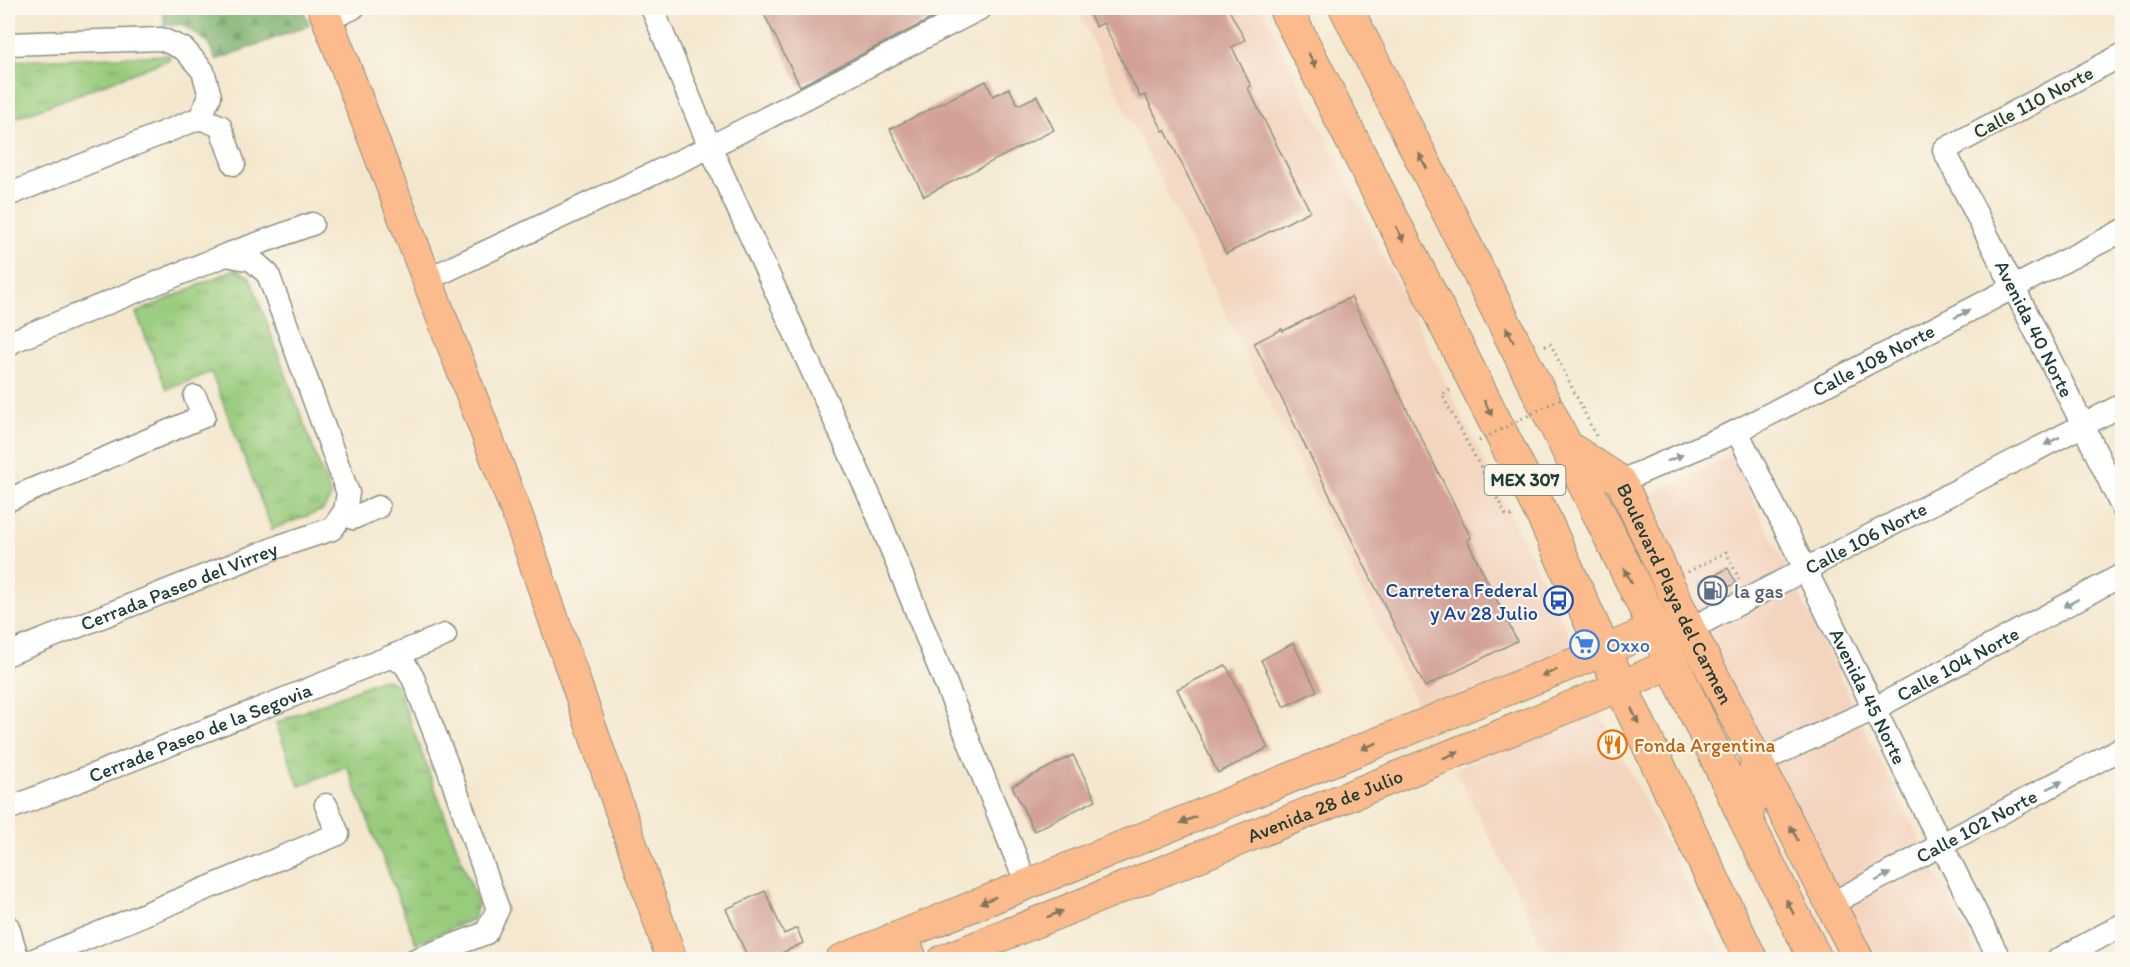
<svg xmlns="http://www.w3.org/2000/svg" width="2130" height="967" viewBox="0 0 2130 967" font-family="Itim,sans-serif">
<defs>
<pattern id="grass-tufts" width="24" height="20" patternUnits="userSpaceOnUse" patternTransform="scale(1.5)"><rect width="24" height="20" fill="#98cb7c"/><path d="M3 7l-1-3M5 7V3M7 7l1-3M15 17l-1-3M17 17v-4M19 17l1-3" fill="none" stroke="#7ba666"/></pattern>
<pattern id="forest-firs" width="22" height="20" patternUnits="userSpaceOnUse" patternTransform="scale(1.5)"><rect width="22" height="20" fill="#7aaf6c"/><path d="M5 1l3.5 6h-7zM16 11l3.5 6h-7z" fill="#63905a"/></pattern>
</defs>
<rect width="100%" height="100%" fill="#fbf7ec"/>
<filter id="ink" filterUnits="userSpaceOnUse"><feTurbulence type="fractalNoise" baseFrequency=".0167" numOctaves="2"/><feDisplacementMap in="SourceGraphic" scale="12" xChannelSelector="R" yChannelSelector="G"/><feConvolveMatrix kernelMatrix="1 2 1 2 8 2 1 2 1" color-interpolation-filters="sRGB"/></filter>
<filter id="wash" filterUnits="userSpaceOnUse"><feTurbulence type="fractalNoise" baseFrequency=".008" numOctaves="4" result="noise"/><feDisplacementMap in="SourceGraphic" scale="24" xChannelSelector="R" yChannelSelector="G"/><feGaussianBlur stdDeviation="1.35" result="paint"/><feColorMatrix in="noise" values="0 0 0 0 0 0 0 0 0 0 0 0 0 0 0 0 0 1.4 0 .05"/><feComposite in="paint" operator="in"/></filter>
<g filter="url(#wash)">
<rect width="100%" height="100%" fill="#f4e7ce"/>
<g fill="#f3d4bf">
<polygon points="1076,8 1262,8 1579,654 1420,710"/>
<polygon points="1731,455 1978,959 1866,959 1641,500"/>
<polygon points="1599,711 1725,959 1551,959 1455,769"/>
</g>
<g fill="url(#grass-tufts)" stroke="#5c8458" stroke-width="1.5">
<polygon points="169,55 170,59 8,121 8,61"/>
<polygon points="235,269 250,277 331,497 323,510 272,529 211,372 167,390 136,313"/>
<polygon points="384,678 396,684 478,904 474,919 416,943 347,766 299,786 276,723"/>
</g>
<polygon fill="url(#forest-firs)" stroke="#4c7650" stroke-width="1.5" points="164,8 302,8 310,25 216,60 208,43 181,24 164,26"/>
<g id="blocks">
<g fill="#d2a096">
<polygon points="761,8 952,8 800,86"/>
<polygon points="1086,8 1228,8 1245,40 1232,47 1251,86 1248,88 1310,211 1226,254 1165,130 1163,131 1145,95 1140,97 1103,23 1096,27"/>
<polygon points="986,81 993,96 1009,88 1018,105 1037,96 1054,130 924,196 890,129"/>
<polygon points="1351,297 1471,538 1467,540 1517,641 1425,687 1254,343 1282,329 1283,331"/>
<polygon points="1728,568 1736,583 1708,598 1700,583"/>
<polygon points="1293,643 1317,691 1284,707 1261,660"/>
<polygon points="1226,665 1268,748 1218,773 1177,689"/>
<polygon points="1073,755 1096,800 1034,831 1012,786"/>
<polygon points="765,891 784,934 797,928 803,943 767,960 749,960 726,909"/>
</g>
</g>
</g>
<g filter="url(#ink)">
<use href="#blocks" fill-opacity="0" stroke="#8a9281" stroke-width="1.5"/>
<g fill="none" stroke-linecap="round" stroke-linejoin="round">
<defs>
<g id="minor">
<polyline points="652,8 710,147 874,506 1027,885"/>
<polyline points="329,19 353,8"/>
<polyline points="8,44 161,39 184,49 203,71 210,96 200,118 220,126 234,164"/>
<path id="s1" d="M 2122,55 L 1944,150 L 2083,425 L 2122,507"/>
<polyline points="8,195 200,118"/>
<polyline points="428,279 710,147 981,8"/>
<polyline points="8,346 11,342 226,255 312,224"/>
<path id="s2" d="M 1737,431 L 1942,846 L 2000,960"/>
<path id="s3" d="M 1621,481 L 1737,431 L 2122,231"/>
<polyline points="8,500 204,416 195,397"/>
<polyline points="345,511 353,518 378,507"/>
<path id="s4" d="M 1675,628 L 1690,629 L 2122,405"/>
<path id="s5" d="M 8,654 L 280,546 L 332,529 L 345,511 L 348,493 L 268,274 L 252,260 L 226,255"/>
<polyline points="392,657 405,664 413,678 446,762 498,909 486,933 415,960"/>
<path id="s6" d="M 1757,763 L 1874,709 L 2122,575"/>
<path id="s7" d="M 8,809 L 445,635"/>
<path id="s8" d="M 1831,904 L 2122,748"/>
<polyline points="8,927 18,960"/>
<polyline points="34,960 338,834 326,805"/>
<polyline points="2058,960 2122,925"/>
</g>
<g id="major">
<polyline points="323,8 520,522 672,960"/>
<path id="s9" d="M 1565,444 L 1621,481 L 1690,629 L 1859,960"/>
<path d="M 893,938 C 904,942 909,948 912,960"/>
<polyline points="840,960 1604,651 1655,628"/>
<path id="s10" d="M 943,960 L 1621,686 L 1672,663"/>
</g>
<g id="highway">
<polyline points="1285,8 1544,518 1604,651 1751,960"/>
<polyline points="1346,8 1565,444 1672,663 1746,820 1816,960"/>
<polyline points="1746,820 1757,763"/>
</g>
</defs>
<use href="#minor" stroke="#8a9281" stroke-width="25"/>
<use href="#major" stroke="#8a9281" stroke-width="32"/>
<use href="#highway" stroke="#8a9281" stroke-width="35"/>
<g stroke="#8a9281" stroke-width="3" stroke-dasharray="1.5 4.5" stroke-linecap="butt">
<polyline points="1545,346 1550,343 1596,436"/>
<polyline points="1450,390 1442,395 1506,515 1515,516"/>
<polyline points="1688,572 1726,552 1740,581"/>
</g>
<use href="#minor" stroke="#fff" stroke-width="22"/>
<use href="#major" stroke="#fbbb8c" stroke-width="30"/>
<use href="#highway" stroke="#fbbb8c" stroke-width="33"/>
<polyline stroke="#8a9281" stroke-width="3" stroke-dasharray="1.5 4.5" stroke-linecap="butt" points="1479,441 1564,397"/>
</g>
<defs><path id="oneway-solid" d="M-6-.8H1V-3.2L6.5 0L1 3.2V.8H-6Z" transform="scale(1.5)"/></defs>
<g fill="#82765c">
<use href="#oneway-solid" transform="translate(1312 60) rotate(63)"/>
<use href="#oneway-solid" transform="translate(1423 161) rotate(-117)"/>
<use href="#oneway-solid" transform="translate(1400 234) rotate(63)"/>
<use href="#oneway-solid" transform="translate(1510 335) rotate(-117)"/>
<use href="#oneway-solid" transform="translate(1488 408) rotate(63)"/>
<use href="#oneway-solid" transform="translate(1628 576) rotate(-116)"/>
<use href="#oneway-solid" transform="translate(1549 673) rotate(158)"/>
<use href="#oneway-solid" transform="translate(1635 716) rotate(65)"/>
<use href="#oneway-solid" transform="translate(1369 746) rotate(158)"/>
<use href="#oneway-solid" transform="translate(1451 755) rotate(-22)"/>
<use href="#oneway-solid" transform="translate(1188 820) rotate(158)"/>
<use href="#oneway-solid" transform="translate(1794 833) rotate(-118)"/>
<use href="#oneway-solid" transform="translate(988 900) rotate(158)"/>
<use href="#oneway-solid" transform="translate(1790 907) rotate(-117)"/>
<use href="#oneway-solid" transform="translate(1055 914) rotate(-22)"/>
</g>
<g fill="#8f9e9a">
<use href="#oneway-solid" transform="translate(1962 314) rotate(-27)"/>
<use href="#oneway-solid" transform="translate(2052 441) rotate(153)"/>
<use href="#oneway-solid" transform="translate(1675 458) rotate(-23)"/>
<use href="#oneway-solid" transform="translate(2071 603) rotate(152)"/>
<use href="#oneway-solid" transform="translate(2055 785) rotate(-28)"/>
<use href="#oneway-solid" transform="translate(1883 877) rotate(-28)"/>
</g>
</g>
<defs>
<symbol id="fuel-ring" viewBox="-11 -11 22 22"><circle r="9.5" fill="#fbf7ec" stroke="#5c6f8a" stroke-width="1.5"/><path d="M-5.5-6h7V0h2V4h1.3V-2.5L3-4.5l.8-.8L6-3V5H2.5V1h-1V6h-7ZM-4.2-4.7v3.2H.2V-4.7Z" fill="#5c6f8a"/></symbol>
<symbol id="bus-ring" viewBox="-11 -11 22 22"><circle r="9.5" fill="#fbf7ec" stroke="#1a4fb4" stroke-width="1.5"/><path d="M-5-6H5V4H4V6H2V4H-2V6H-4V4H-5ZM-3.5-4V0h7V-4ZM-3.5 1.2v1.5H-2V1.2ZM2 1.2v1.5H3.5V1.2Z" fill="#1a4fb4"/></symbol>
<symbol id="supermarket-ring" viewBox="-11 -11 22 22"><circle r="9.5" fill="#fbf7ec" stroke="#3f7fe0" stroke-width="1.5"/><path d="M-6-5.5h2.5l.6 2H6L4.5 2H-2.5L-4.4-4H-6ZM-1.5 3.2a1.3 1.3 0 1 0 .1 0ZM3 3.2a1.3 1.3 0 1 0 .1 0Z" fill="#3f7fe0"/></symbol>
<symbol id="restaurant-ring" viewBox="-11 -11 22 22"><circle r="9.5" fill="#fbf7ec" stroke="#e8710a" stroke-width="1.5"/><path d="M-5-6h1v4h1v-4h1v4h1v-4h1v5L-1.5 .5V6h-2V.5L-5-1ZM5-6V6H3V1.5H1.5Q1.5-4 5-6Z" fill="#e8710a"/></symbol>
</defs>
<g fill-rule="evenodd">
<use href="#fuel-ring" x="1696" y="574" width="33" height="33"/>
<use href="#bus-ring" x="1542" y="584" width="33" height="33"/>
<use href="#supermarket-ring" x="1568" y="628" width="33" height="33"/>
<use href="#restaurant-ring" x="1596" y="728" width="33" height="33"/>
</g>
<g text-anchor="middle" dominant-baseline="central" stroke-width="4.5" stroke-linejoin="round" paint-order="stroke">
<rect fill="#fbf7ec" stroke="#61756b" stroke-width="1.5" x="1484.5" y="465" width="81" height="30" rx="4.5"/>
<g font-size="18" font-weight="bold" fill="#1f3d34">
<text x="1525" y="480">MEX 307</text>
</g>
<g font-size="20" fill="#1f3d34" stroke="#fbf7ec">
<text transform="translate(2033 102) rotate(-28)">Calle 110 Norte</text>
<text stroke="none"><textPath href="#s1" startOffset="402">Avenida 40 Norte</textPath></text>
<text stroke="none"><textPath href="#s3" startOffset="280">Calle 108 Norte</textPath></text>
<text stroke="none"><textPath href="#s4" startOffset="213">Calle 106 Norte</textPath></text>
<text stroke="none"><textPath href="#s5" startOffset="184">Cerrada Paseo del Virrey</textPath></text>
<text stroke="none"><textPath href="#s9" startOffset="192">Boulevard Playa del Carmen</textPath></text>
<text stroke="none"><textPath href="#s6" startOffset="224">Calle 104 Norte</textPath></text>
<text stroke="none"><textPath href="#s2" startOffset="296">Avenida 45 Norte</textPath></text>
<text stroke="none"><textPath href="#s7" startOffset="207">Cerrade Paseo de la Segovia</textPath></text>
<text stroke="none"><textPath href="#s10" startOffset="412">Avenida 28 de Julio</textPath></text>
<text stroke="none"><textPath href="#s8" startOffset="165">Calle 102 Norte</textPath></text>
</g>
<g font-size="20" fill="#164399" stroke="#fbf7ec" text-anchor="end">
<text x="1538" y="590">Carretera Federal<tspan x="1538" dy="23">y Av 28 Julio</tspan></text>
</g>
<g font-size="20" fill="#4e5e75" stroke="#fbf7ec" text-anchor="start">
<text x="1734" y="591">la gas</text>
</g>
<g font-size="20" fill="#366cbe" stroke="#fbf7ec" text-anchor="start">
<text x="1606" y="645">Oxxo</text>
</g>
<g font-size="20" fill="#c56008" stroke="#fbf7ec" text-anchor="start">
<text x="1634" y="745">Fonda Argentina</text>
</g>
</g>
<rect width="2130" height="967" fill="none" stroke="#fbf7ec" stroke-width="30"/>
</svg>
